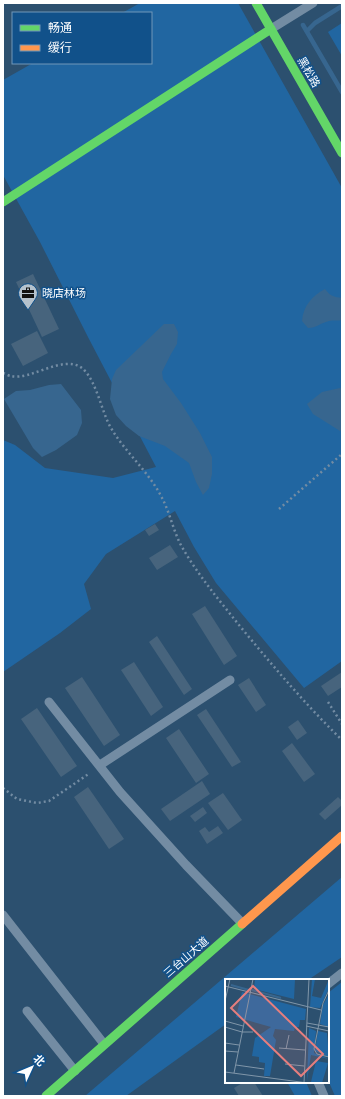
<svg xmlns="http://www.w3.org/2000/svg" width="345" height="1099" viewBox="0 0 345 1099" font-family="Inter,'Noto Sans SC',sans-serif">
<rect width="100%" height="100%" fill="#2c506f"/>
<g fill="#2166a1">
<polygon points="140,3 238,3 342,188 342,661 304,688 216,583 194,547 175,511 106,554 84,584 91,609 60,633 3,672 3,440 15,445 45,468 113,478 156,467 89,339 40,242 3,175 3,80 33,63 151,63 151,13 122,13"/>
<polygon points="342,23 342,56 328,32"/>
<polygon points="342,877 342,957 308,980 226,980 226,1024 126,1096 85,1096"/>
<polygon points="342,982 342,1096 335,1096 328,1080 328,993"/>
<polygon points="287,1082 306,1082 312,1096 295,1096"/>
</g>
<g fill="#37668f">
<path d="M 325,289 C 330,296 334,297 342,298 L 342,320 C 338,321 333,320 329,321 C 320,323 317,328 308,328 L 302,321 C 303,306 313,295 325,289 Z"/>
<polygon points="164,324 174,324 178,332 177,344 171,354 162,372 163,379 181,403 200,433 212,457 212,474 209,488 203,495 196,482 189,463 165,446 139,436 126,426 116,415 110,399 112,379 116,370"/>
<polygon points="61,384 81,410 82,423 77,435 56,450 42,457 33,448 4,399 16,391 30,390 49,385"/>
<polygon points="340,388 342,389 342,429 340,431 313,414 307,404 322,392"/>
</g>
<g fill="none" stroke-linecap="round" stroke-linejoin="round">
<g stroke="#37668f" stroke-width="4.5">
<polyline points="303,25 342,92"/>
<polyline points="307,31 315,23 342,6"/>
</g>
</g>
<g fill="#47647d">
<polygon points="33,274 59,329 42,337 16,282"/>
<polygon points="37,331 48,353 23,366 11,344"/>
<polygon points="155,524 159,530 149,536 145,530"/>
<polygon points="170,545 178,557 157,570 149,558"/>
<polygon points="205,606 237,656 224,665 192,614"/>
<polygon points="157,636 192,689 184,695 149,642"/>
<polygon points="134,662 163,707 151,716 121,670"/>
<polygon points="342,672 342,687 328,696 321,686"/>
<polygon points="82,677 120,735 104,746 65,688"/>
<polygon points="249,678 266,705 256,712 238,685"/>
<polygon points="37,708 77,766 61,777 21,719"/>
<polygon points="206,709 241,762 232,767 197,715"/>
<polygon points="298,720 307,733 297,740 288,727"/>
<polygon points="179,729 209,774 196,783 166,738"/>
<polygon points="292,743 315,774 304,782 282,751"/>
<polygon points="202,781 210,794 170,821 161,809"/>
<polygon points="88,787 124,839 109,849 74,797"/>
<polygon points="223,793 242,820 228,830 208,803"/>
<polygon points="338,797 342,801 342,805 325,820 319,814"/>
<polygon points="203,807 207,813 195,822 190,816"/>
<polygon points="218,826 223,833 207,844 199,831 205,827 209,832"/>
<polygon points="244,1082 254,1082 263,1096 239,1096 234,1088"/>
</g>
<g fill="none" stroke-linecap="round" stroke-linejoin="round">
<g stroke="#738ca3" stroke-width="2.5" stroke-dasharray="2 3" stroke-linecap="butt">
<path d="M 3,373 C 6,374 9,376 11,376 C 30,381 63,354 82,368 C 97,381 101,411 111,428 C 125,452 148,471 161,496 C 170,512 173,531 182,547 C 198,575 219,600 239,625 C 272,665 305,704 342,740"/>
<polyline points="279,509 342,454"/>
<polyline points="328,702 342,724"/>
<polyline points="3,788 17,799 37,803 49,801 90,773"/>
</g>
<g stroke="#738ca3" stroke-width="9">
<polyline points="271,29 313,3"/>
<polyline points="49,702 120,792 186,865 242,923"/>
<polyline points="100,765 230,680"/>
<polyline points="3,915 104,1044"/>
<polyline points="328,984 342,973"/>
<polyline points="27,1011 75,1071"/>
<polyline points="318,1082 324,1096"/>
</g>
<g stroke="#63d668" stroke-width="9">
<polyline points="256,3 342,153"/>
<polyline points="3,202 271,29"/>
<polyline points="46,1096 242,924"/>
</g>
<polyline stroke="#ff974d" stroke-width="9" points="242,924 342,836"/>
</g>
<defs>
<symbol id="office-pin" viewBox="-11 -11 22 30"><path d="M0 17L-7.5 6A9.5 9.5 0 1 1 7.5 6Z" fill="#b5c2cd" stroke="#11518a"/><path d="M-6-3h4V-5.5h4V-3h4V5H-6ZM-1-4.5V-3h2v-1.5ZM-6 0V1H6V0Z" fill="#111"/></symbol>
</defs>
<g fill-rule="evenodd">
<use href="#office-pin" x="17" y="282" width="22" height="30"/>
</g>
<g text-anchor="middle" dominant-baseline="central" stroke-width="3" stroke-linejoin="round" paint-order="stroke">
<g font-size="11" fill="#fff" stroke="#11518a">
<text transform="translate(309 72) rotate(60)">黑松路</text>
<text transform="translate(186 957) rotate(-41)">三台山大道</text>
</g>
<g font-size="11" fill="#fff" stroke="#11518a" text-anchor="start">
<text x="42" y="293">晓店林场</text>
</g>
</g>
<g transform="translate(225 979)">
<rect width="104" height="104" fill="#2c506f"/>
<path d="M 30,0 L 70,0 L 69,20 L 29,10 ZM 87,0 L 90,0 L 87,17 L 96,19 L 104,0 L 104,9 L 95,29 L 85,28 ZM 17,13 L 81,30 L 80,41 L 75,41 L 74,48 L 70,48 L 69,52 L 50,50 L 48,57 L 51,61 L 45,97 L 39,97 L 40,84 L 34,83 L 34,78 L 27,77 L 30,59 L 46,48 L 11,38 ZM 104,15 L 104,48 L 95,45 L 98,26 ZM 84,49 L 91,52 L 89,74 L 104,80 L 86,76 L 82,102 ZM 93,52 L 102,54 L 104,78 L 90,72 ZM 91,82 L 103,84 L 97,104 L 86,103 Z" fill="#2166a1"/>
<path fill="none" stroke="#37668f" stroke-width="2" d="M 6,6 L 24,11M 27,11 L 56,19"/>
<path fill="none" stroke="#8096a9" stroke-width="1" d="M 0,7 L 96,31M 104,11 L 98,24 L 89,70 L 92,75 L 104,78M 0,22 L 5,0M 0,42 L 18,47M 82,44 L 104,48M 81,47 L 104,52M 0,48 L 17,53 L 28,53M 0,64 L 14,66M 54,69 L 80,71M 61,70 L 64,56M 0,72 L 13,73M 60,85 L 79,87M 11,86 L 39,90M 0,93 L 83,104M 9,94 L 28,0M 79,104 L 84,0"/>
<path fill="#e67e7e" fill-opacity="0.15" stroke="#e67e7e" stroke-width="2" d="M 28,7 L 98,75 L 76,97 L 6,29 Z"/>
<rect width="104" height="104" fill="none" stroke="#fff" stroke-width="2"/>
</g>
<rect width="345" height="1099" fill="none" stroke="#ffffff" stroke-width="8"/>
<rect x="12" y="12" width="140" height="52" fill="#11518a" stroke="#7097b9"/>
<rect x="20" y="25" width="20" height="6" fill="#63d668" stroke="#7097b9"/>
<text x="48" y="32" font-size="12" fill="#ffffff">畅通</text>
<rect x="20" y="45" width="20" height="6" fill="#ff974d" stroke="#7097b9"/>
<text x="48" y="52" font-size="12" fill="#ffffff">缓行</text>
<g transform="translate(32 1067) rotate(46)" stroke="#11518a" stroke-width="3" paint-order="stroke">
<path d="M0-3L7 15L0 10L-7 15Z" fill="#ffffff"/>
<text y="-6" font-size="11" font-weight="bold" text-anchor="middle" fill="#ffffff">北</text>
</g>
</svg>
